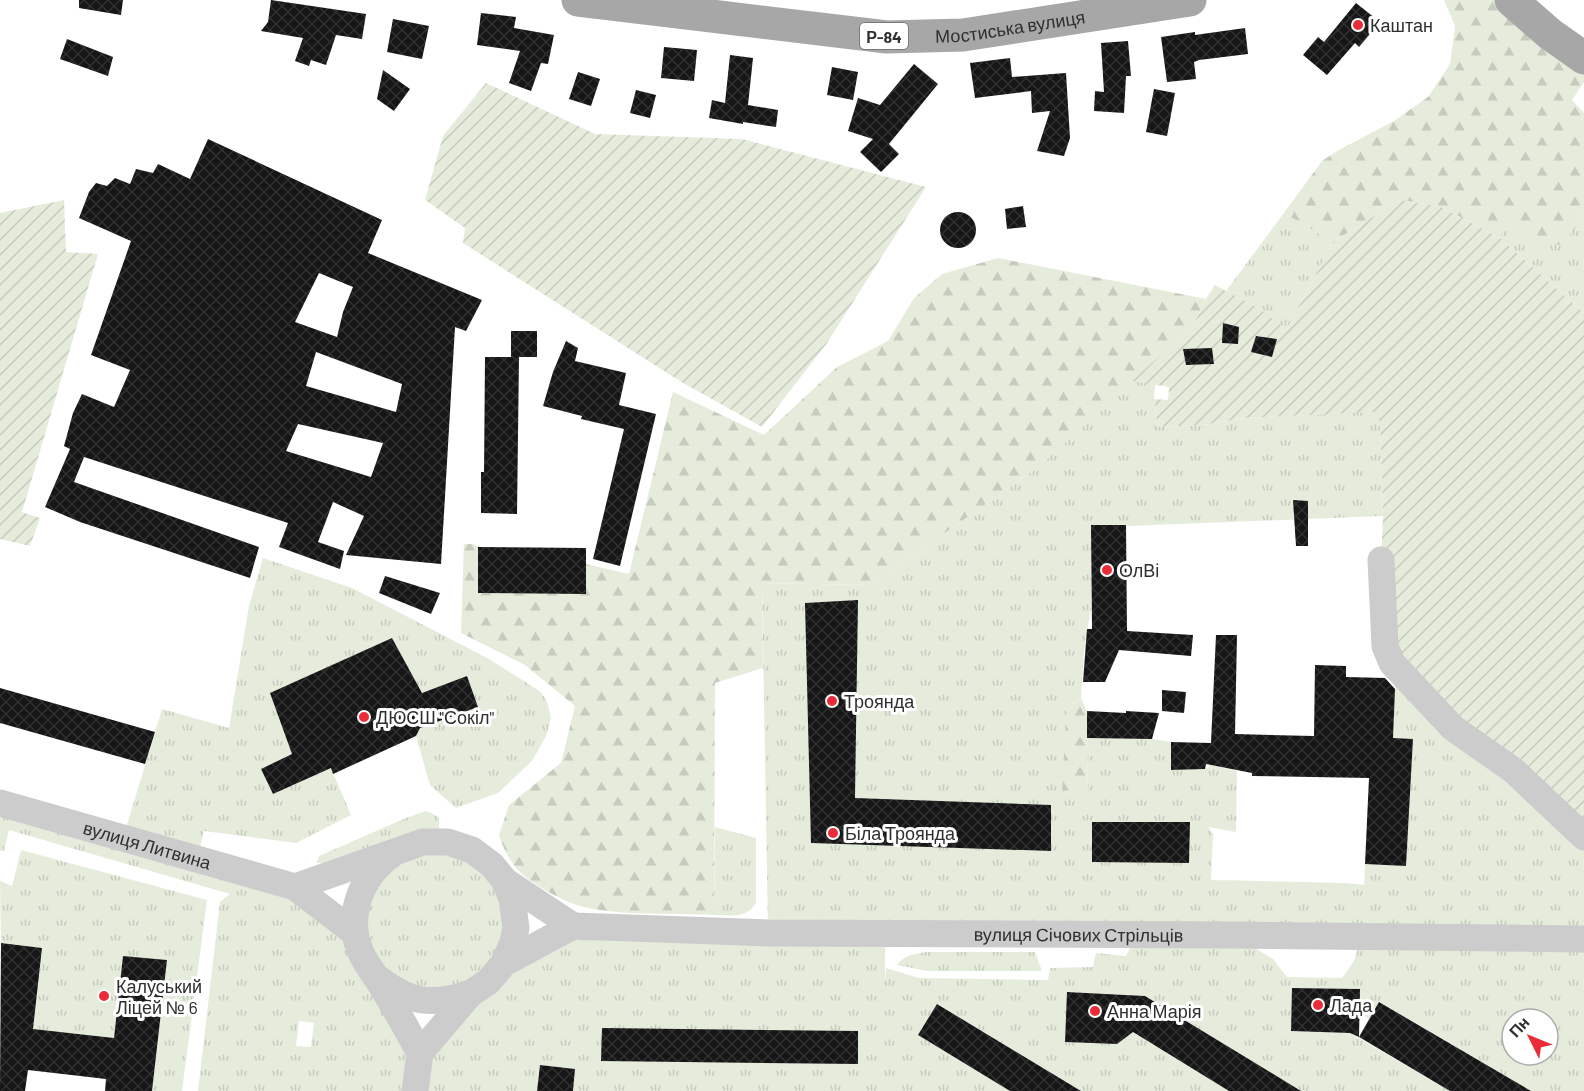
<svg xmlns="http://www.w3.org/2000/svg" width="1584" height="1091" viewBox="0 0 1584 1091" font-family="Barlow,sans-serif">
<defs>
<pattern id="grass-tufts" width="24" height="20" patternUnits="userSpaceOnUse" patternTransform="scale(1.5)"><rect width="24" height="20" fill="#e5ecdc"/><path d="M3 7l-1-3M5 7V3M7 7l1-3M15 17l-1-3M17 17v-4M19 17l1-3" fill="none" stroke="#c5cbbd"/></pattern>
<pattern id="forest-firs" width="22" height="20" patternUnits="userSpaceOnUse" patternTransform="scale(1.5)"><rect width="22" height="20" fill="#e5ecdc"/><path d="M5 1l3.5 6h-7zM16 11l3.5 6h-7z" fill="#c5cbbd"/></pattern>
<pattern id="garden-furrows" width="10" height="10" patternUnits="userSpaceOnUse" patternTransform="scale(1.5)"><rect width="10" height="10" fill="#e5ecdc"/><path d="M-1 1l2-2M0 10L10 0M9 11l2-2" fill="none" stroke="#c5cbbd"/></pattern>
<pattern id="building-cross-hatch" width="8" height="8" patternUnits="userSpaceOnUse" patternTransform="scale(1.5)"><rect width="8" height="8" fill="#161616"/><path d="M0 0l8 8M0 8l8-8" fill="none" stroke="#303030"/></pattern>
</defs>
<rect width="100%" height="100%" fill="#fff"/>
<g fill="url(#grass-tufts)" fill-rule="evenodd">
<polygon points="1584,205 1584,313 1500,238 1506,223 1576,227"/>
<polygon points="1284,213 1333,242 1287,329 1226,291"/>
<path d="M 1132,381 L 1155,384 L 1154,399 L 1158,427 L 1204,425 L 1245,418 L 1376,411 L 1380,424 L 1383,516 L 1128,526 L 1091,526 L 1091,608 L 1084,651 L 1081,698 L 1073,703 L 1088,799 L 1087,738 L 1152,739 L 1171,742 L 1171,770 L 1205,769 L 1211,765 L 1237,771 L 1236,832 L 1208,827 L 1213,834 L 1211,880 L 1346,883 L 1364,885 L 1365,864 L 1406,866 L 1413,739 L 1393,738 L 1395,679 L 1584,842 L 1584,1091 L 1531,1091 L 1380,1002 L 1369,1019 L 1359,1013 L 1359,989 L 1293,988 L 1291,1031 L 1350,1033 L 1450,1091 L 1301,1091 L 1153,1001 L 1134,995 L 1068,992 L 1066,1042 L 1117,1044 L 1133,1032 L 1229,1091 L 1081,1091 L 938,1004 L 918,1035 L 1010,1091 L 573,1091 L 575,1069 L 540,1065 L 537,1091 L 198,1091 L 220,902 L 230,894 L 9,830 L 4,851 L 0,851 L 0,803 L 123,838 L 162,709 L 229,728 L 249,606 L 263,558 L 352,588 L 489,659 L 541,692 L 547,702 L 551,718 L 546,736 L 532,761 L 498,793 L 456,808 L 430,785 L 416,736 L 420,728 L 478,706 L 466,677 L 422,693 L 392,638 L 271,693 L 292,754 L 261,769 L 273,794 L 331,768 L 351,815 L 296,843 L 204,831 L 197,859 L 295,887 L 355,933 L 420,1052 L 470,994 L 573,926 L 768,930 L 762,583 L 871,585 L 1037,468 ZM 858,600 L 855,798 L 1051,805 L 1051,850 L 811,843 L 806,603 ZM 1092,822 L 1189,822 L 1189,862 L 1092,862 ZM 885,934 L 1136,935 L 1126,956 L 1096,953 L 1093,967 L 1050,968 L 1048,980 L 919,978 L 886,968 L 885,980 ZM 1236,936 L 1361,937 L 1354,961 L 1342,978 L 1287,977 L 1273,959 ZM 1512,1019 L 1548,1019 L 1548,1055 L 1512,1055 ZM 299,1021 L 314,1023 L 311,1047 L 296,1046 Z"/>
<polygon points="426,811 439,817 439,829 329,865 317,862 319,856 406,818"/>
<path d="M 715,827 L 756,838 L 756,903 C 746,919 732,915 714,915 Z"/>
<polygon points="21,850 207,900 182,1091 152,1091 167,960 123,956 114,1038 33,1029 42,948 1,943 0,881 12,886"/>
<circle cx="435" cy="922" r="68"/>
<path d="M 926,952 L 1035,952 L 1042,971 L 927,971 L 897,965 C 904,955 914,954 926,952 Z"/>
</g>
<g fill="url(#forest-firs)">
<polygon points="1444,0 1495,0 1584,69 1584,82 1572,100 1584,113 1584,205 1576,227 1561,245 1523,239 1507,223 1500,238 1439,206 1400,200 1333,242 1284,213 1322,161 1337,151 1394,121 1428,97 1450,64 1455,26"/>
<path d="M 998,258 L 1206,299 L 1193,326 L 1037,468 L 871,585 L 762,583 L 763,668 L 715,683 L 714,915 C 675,913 622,916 584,907 C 566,903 533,885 519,871 C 510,862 503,848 499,835 L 509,805 L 561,763 L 575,706 L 525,665 L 461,633 L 464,544 L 473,544 L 478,547 L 479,593 L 586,594 L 586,564 L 629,574 L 673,392 L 764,435 L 837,367 L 888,341 L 914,298 L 942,274 Z"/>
<polygon points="1081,698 1087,711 1088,799 1062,793 1066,714 1070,706"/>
</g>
<g fill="url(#garden-furrows)" fill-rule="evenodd">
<polygon points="486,83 595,134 742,139 926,187 827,343 762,427 683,383 463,243 465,228 425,200 443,136"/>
<polygon points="64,200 66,252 98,254 22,512 40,518 30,546 0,539 0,213"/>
<path d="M 1400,200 L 1439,206 L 1500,238 L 1584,313 L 1584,837 L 1392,663 L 1381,560 L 1383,516 L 1380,424 L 1376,412 L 1245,418 L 1204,425 L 1158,427 L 1154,399 L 1168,400 L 1169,387 L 1132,381 L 1193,326 L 1206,299 L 1215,285 L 1256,307 L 1287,329 L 1333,242 ZM 1256,336 L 1276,339 L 1272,357 L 1252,352 ZM 1212,348 L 1214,364 L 1186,365 L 1183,349 Z"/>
</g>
<g fill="url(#building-cross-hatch)" fill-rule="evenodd">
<polygon points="79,0 123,0 121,15 79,8"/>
<polygon points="271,0 366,14 362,39 336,35 326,65 311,60 309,66 295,61 303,38 261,31 268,22"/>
<polygon points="1356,3 1380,22 1359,47 1355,43 1327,75 1303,55 1318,37 1324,42"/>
<polygon points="481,13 516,17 514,28 554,35 548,64 541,63 531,91 509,83 520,51 477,45"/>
<polygon points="393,19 429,26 422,59 387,52"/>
<polygon points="1245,28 1248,54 1199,60 1194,62 1196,79 1167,82 1161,37 1195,32 1195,35"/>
<polygon points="67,39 113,57 108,76 60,59"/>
<polygon points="1128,41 1131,76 1126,76 1124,113 1094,111 1095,91 1104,92 1101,43"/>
<polygon points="664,47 697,50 694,81 661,78"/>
<polygon points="730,55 753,58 748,105 778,110 776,127 743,122 743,124 709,118 712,100 725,103"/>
<polygon points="1010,58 1012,77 1066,73 1070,138 1064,156 1037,151 1050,111 1032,113 1031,91 975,98 970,63"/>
<polygon points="914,64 938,84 889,144 899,154 881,172 860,152 873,139 848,131 858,98 880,105"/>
<polygon points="832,67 858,72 853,100 827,95"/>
<polygon points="383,70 410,89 394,111 377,99"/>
<polygon points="578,72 600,79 591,106 569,99"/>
<polygon points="1154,89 1175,93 1167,136 1146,132"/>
<polygon points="636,90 656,95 650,118 630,113"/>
<path d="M 208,139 L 382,220 L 368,253 L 482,300 L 466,331 L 455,327 L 441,564 L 346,555 L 364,516 L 333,502 L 318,542 L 344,551 L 340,569 L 279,547 L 288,523 L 84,457 L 74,482 L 259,547 L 250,578 L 80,522 L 45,507 L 70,449 L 64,446 L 73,413 L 82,394 L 114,407 L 130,370 L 91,355 L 131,241 L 79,218 L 89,192 L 96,183 L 107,186 L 115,178 L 130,184 L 136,169 L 153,173 L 158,164 L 190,179 ZM 319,273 L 353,287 L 343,312 L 337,337 L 295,322 ZM 316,352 L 402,384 L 396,412 L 306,386 ZM 298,424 L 383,443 L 371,477 L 286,451 Z"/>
<polygon points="1023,206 1026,227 1007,229 1005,209"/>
<circle cx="958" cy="230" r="18"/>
<polygon points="1223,323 1239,327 1238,344 1222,343"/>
<polygon points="511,331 537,331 537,357 519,357 517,514 481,513 481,472 484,472 485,357 511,357"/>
<polygon points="1256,336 1277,339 1272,357 1251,352"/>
<polygon points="566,341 578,348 575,361 626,373 619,405 656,414 620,566 593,559 624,429 581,419 582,416 543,406 553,372"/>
<polygon points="1212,348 1214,364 1186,365 1183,349"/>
<polygon points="1293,500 1308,501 1308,546 1296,546"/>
<polygon points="1091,525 1126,525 1127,631 1193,635 1191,656 1119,650 1105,682 1083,682 1087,629 1092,629"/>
<polygon points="478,547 586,548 586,594 478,593"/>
<polygon points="385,576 440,593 431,614 379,593"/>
<polygon points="858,600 855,798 1051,805 1051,851 811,843 805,603"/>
<polygon points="1216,635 1237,635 1235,734 1314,736 1315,665 1346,666 1346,677 1385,678 1395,689 1393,738 1413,739 1406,866 1365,864 1369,778 1252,776 1252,773 1206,764 1205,769 1171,770 1171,742 1211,743"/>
<polygon points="392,638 422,693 467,676 478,707 420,728 416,736 333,774 331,768 273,794 261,769 292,754 270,693"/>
<polygon points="0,688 155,732 145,764 0,723"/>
<polygon points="1162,690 1186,692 1184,713 1162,711"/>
<polygon points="1087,711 1126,713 1126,711 1159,713 1152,739 1087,738"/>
<polygon points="1092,822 1190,822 1189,863 1092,862"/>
<polygon points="1,943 42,948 33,1029 114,1038 123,956 167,960 152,1091 105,1091 106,1079 28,1070 25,1091 0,1091"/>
<polygon points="1292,988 1360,989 1359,1037 1350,1033 1291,1031"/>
<polygon points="1067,992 1145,996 1301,1091 1229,1091 1133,1032 1117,1044 1065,1042"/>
<polygon points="1379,1002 1531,1091 1450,1091 1359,1037"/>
<polygon points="937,1004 1081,1091 1010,1091 918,1035"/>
<polygon points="602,1028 858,1031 858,1064 601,1061"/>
<polygon points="540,1065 575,1069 573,1091 537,1091"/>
</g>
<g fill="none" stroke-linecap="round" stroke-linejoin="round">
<g stroke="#ccc" stroke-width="27">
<polyline points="1381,560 1385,646 1392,663 1453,728 1513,770 1584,837"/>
<path id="s1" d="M 0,803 L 295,887 L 355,933"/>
<path d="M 391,855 C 359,878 344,921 363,957 C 369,968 377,978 383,988 C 396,1010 408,1031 420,1053"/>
<polyline points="505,881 573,926"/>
<polyline points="295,887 423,842 448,842 472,850 492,865 505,881 512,899 516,928 513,942 504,963 489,981 470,994 420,1053 415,1091"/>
<path id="s2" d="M 504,963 L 573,926 L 768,933 L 1234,935 L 1584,939"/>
<path d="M 379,979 C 412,1004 431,1005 470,994"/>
</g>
<g stroke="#a7a7a7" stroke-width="33">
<path id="s3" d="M 578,0 L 887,37 L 963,35 L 1190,0"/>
<polyline points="1511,0 1550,34 1584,58"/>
</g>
</g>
<g fill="#ea2c39" stroke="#fff" stroke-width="2">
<circle cx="1358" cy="25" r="6"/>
<circle cx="1107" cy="570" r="6"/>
<circle cx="832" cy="701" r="6"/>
<circle cx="364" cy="717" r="6"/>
<circle cx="833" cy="833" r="6"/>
<circle cx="104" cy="996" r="6"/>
<circle cx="1318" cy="1005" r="6"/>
<circle cx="1095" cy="1011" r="6"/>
</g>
<g text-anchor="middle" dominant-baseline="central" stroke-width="6" stroke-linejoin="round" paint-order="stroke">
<rect fill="#fff" stroke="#6d6d6d" stroke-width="1.5" x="860" y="23" width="48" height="26" rx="4.5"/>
<g font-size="16" font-weight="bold" fill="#2f2f2f">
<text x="884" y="36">Р-84</text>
</g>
<g font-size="18" fill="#2f2f2f" stroke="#fff" text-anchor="start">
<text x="1370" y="25">Каштан</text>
<text x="1119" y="570">ОлВі</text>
<text x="844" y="701">Троянда</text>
<text x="376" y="717">ДЮСШ "Сокіл"</text>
<text x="845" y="833">Біла Троянда</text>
<text x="116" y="986">Калуський<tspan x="116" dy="21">Ліцей № 6</tspan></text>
<text x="1330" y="1005">Лада</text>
<text x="1107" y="1011">Анна Марія</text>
</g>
<g font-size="18" fill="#2f2f2f" stroke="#fff">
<text stroke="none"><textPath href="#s3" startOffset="435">Мостиська вулиця</textPath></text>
<text stroke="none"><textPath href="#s1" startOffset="153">вулиця Литвина</textPath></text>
<text stroke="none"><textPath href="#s2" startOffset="584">вулиця Січових Стрільців</textPath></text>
</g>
</g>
<g transform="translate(1530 1037) rotate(313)"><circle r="28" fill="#ffffff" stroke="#acacac" stroke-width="1.5"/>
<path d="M0-4.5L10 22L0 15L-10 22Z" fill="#ea2c39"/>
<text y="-9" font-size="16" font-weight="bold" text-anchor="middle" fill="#2f2f2f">Пн</text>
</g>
</svg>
